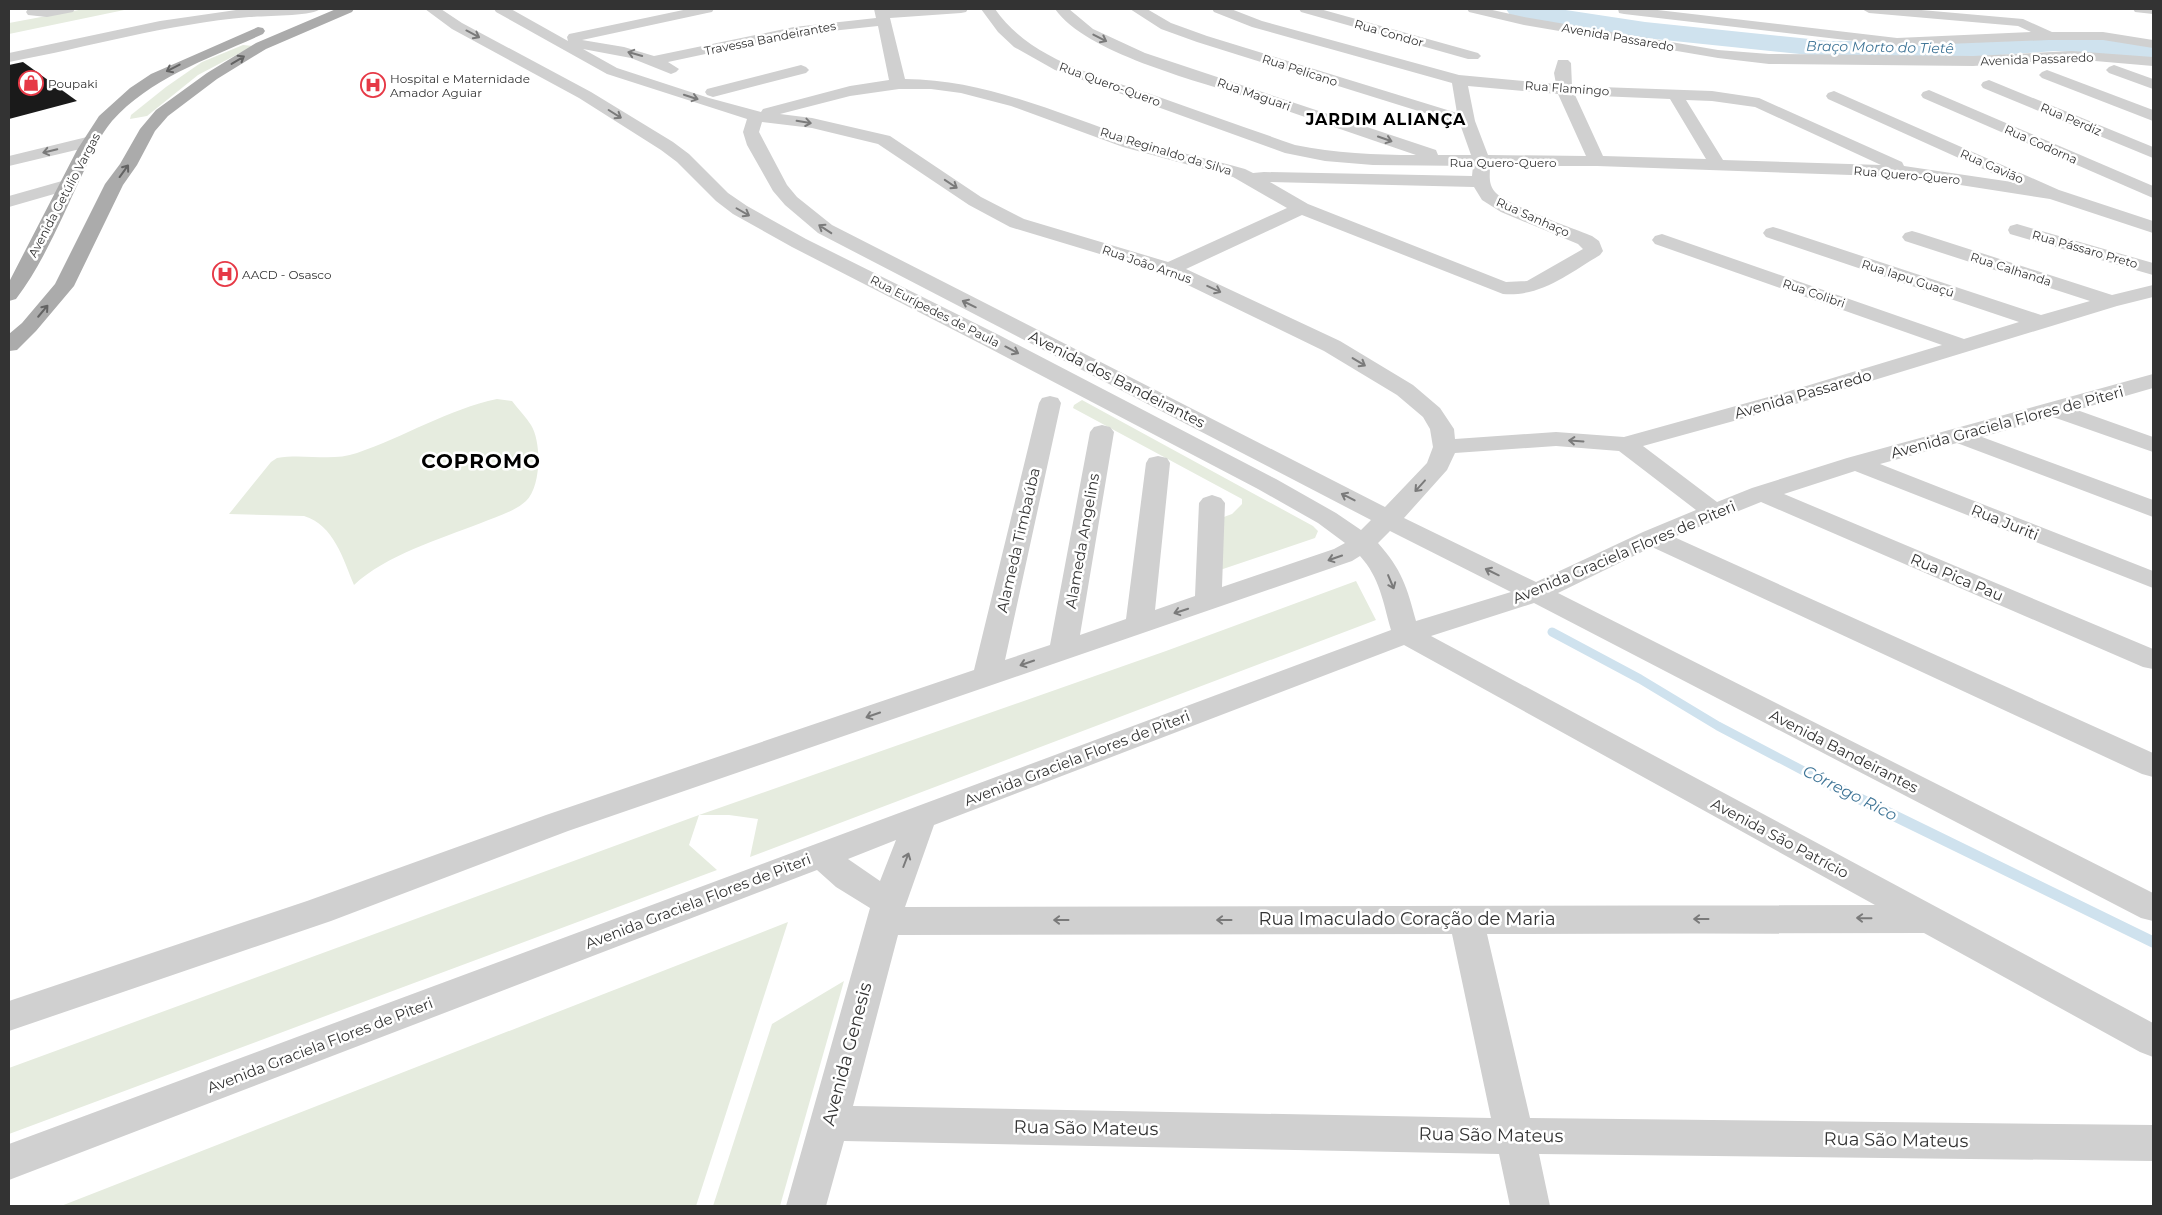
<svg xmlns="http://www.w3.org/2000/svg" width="2162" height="1215" viewBox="0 0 2162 1215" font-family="Montserrat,sans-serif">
<rect width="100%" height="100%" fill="#fff"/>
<g fill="#e6ecdf">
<polygon points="84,9 129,9 9,34 9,23"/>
<polygon points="243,45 253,46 198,75 147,116 130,119 131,115 166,87 202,62"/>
<path d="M 497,399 L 512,401 C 518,409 526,417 531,425 C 542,443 541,487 526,501 C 514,512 495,517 481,523 C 440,539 386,555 354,585 C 343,559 334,525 304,516 L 229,514 L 271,462 L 277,458 C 304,453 331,462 357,453 C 404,437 449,409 497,399 Z"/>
<polygon points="1082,400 1313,526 1318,531 1315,538 1220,570 1221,518 1232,514 1242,504 1242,499 1073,408 1074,405"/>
<polygon points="1356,581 1376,620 750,857 758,819 729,815 699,815 689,845 717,870 9,1134 9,1068 699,815 1166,651"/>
<polygon points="788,922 696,1206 61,1206"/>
<polygon points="844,981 780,1206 713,1206 772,1024"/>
</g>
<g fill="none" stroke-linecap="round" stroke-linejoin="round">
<polyline stroke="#cfe2ee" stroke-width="9" points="1552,632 1640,679 1718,726 1817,778"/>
<polyline stroke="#cfe2ee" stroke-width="11" points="1815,777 2153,942"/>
<polygon fill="#cfe2ee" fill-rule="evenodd" points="1506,9 1559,9 1645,22 1829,41 1972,41 2055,35 2087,37 2153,46 2153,62 2087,53 2055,51 1972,57 1829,57 1645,38 1529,20 1510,15"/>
</g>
<polygon fill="#1a1a1a" points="23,62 77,101 9,119 9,65"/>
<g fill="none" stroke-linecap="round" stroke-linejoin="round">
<g fill="#d0d0d0" fill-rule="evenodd">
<polygon points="28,9 75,9 73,12 47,17 28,15 26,12"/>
<path d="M 243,9 L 320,9 C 315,16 261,16 249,17 C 167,24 89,47 9,62 L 9,53 L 160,21 Z"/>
<path d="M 425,9 L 441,9 L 462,23 L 591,92 L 673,142 L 689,154 L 728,193 L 747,206 L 806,239 L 999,335 L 1276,479 L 1336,513 L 1361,530 L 1371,520 L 818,233 L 785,205 L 773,191 L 747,145 L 743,132 L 747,119 L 607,74 L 496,12 L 494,9 L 511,9 L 568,41 L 567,37 L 569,34 L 574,33 L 688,9 L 714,9 L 712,12 L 707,13 L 582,40 L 624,47 L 654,56 L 794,27 L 876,18 L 874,9 L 968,9 L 966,12 L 961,13 L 890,18 L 905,79 C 989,80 1057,114 1135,139 C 1171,151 1209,159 1245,169 L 1253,173 L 1264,172 L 1472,176 L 1473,166 L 1373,165 L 1325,161 L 1285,153 L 1055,70 L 1014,47 L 998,32 L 981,9 L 995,9 C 1032,62 1101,76 1159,97 C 1204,113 1250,129 1295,145 C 1335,153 1375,155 1416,155 C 1359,136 1303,116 1246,97 C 1195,80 1086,53 1055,9 L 1069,9 L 1093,29 L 1145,53 L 1436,150 L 1438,155 L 1471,155 L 1460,124 L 1197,42 L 1161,29 L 1130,9 L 1147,9 L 1171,23 L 1207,36 L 1457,113 L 1452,83 L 1252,27 L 1214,12 L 1212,9 L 1231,9 L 1262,21 L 1459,75 L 1556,84 L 1554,73 L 1558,60 L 1568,60 L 1571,63 L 1572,86 L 1712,91 L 1759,98 L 1902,162 L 1904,166 L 2012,182 L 1828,99 L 1826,96 L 1828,93 L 1834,91 L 2059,190 L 2153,221 L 2153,233 L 2050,199 L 1909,177 L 1597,166 L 1490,166 C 1490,175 1488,184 1495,192 C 1507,205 1572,228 1592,236 L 1599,241 L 1603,251 L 1600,255 C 1568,274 1541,297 1503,294 L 1302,215 L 1186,269 L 1340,341 L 1413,385 L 1440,408 L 1454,429 L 1455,439 L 1556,432 L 1624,437 L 1783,393 L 1942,345 L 1655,244 L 1652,240 L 1655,236 L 1662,234 L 1964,339 L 2019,322 L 1766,237 L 1763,233 L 1766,229 L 1773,227 L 1780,229 L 2041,315 L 2090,301 L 1905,241 L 1902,237 L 1905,233 L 1912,231 L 1919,233 L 2112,295 L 2153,285 L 2153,297 L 2117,306 L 1799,403 L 1643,446 L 1717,502 L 1752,488 L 1847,458 L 2153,374 L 2153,388 L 2077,410 L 2153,437 L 2153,452 L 2053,417 L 1982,437 L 2153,500 L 2153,517 L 1957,443 L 1880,464 L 2153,571 L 2153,588 L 1855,471 L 1784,494 L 2153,649 L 2153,669 L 2143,667 L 1761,502 L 1674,537 L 2153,753 L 2153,777 L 2142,774 L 1652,547 L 1558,593 L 2153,893 L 2153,921 L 2141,918 L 1534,603 L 1431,636 L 2153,1023 L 2153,1057 L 2140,1052 L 1924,933 L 1487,934 L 1530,1118 L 2153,1125 L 2153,1161 L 1539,1154 L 1550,1206 L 1510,1206 L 1499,1154 L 844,1141 L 826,1206 L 786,1206 L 870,908 L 836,887 L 817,870 L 9,1180 L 9,1144 L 1391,630 C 1383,602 1380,578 1360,556 L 1352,561 L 568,831 L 331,921 L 9,1031 L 9,1001 L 307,901 L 546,815 L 974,670 L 1039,403 L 1042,398 L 1050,396 L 1058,398 L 1061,403 L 1005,660 L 1050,645 L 1090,432 L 1094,427 L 1102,425 L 1110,427 L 1114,432 L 1080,635 L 1126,619 L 1146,463 L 1149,458 L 1158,456 L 1167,458 L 1170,463 L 1155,610 L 1195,596 L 1199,503 L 1203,498 L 1212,495 L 1221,498 L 1225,503 L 1222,587 L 1334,549 L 1345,543 L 1318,523 L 1258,489 L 983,345 L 792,247 L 733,214 L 716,201 L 677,162 L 661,150 L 579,98 L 452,29 ZM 878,26 L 889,80 L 850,86 L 763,109 L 761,112 L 709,98 L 617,68 L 583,49 L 631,58 L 671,74 L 676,72 L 679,69 L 668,62 L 794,35 ZM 1468,86 L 1558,94 L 1586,156 L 1488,155 L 1475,121 ZM 899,89 L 931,89 L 961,93 L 1011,106 L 1123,147 L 1233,177 L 1287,208 L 1168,262 L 1024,219 L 981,197 L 890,136 L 812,118 L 780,114 L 850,96 ZM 1575,95 L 1670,99 L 1706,159 L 1603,156 ZM 1686,100 L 1712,101 L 1755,107 L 1881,165 L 1723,160 ZM 762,122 L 812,128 L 878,144 L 969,205 L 1010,227 L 1163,273 L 1324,351 L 1397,395 L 1423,417 L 1430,429 L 1433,447 L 1427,463 L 1385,507 L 832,225 L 797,197 L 787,185 L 759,132 ZM 1270,182 L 1474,187 L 1482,200 L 1501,212 L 1578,244 L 1583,249 L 1527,281 L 1506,282 L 1308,204 ZM 1556,446 L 1619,451 L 1696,510 L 1643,532 L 1536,582 L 1404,518 L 1447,470 L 1455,453 ZM 1390,531 L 1511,592 L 1416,621 C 1407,587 1402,570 1378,543 ZM 1404,645 L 1875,905 L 905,907 L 934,825 ZM 896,840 L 880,881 L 848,859 ZM 1452,934 L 1491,1118 L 853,1106 L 898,935 Z"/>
<polygon points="1299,9 1320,9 1478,53 1481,56 1478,59 1468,59 1301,12"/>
<polygon points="1467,9 1488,9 1524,17 1718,50 1769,54 1973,56 2072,51 2153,57 2153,66 2072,59 1973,66 1769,64 1718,58 1524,25 1469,12"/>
<polygon points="1618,9 1649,9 1897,38 2031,32 2018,26 1869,13 1862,9 1910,9 2023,19 2052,32 2103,32 2153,40 2153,48 2103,40 2049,40 1897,46 1624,14 1619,13"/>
<polygon points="2133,9 2153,9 2153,14 2135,12"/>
<polygon points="801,65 806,67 809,70 806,73 713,97 707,95 705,92 707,89"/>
<polygon points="2114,65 2153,79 2153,89 2109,73 2106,70 2109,67"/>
<polygon points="2047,70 2153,110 2153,121 2042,78 2039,75 2042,72"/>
<polygon points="1989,80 2153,147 2153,158 1983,88 1981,85 1983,82"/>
<polygon points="1929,90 2153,186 2153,198 1923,98 1921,95 1923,92"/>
<polygon points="91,136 97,137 99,141 97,145 9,166 9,156"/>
<polygon points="69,179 75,180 78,184 75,188 9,207 9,196"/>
<polygon points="2017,224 2153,263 2153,275 2010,234 2008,230 2010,226"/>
</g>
<g fill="#ababab" fill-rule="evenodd">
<polygon points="336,9 354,9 352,12 266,49 217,79 168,116 155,131 137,165 123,185 74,286 36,331 17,350 9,351 9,334 22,323 55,284 105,184 120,164 140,129 156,110 207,73 256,43"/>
<path d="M 258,27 L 263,28 L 265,31 L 263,34 C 211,58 151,77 112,121 C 99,136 91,157 82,175 C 62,217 44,262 16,299 L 9,301 L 9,282 L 77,150 L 99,116 L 130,88 L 151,74 Z"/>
</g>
</g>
<defs><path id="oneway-shaft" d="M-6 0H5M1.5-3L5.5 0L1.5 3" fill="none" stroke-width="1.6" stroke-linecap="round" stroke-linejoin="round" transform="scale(1.25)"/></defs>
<g stroke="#7a7a7a">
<use href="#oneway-shaft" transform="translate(473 34) rotate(28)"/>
<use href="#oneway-shaft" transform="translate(1100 38) rotate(27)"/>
<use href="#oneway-shaft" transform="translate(635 54) rotate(-164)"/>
<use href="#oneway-shaft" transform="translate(691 97) rotate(18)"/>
<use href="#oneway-shaft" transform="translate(615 114) rotate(32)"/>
<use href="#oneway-shaft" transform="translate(804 122) rotate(9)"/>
<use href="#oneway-shaft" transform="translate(1385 139) rotate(19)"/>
<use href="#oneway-shaft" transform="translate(50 151) rotate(166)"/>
<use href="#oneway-shaft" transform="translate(951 184) rotate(34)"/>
<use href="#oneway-shaft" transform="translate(743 212) rotate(30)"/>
<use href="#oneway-shaft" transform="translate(825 229) rotate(-147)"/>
<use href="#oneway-shaft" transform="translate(1214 289) rotate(25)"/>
<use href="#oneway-shaft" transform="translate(969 304) rotate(-154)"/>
<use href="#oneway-shaft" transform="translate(1012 350) rotate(28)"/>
<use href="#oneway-shaft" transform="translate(1359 362) rotate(31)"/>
<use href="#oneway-shaft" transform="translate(1576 441) rotate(-176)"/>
<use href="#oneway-shaft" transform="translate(1420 486) rotate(132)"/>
<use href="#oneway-shaft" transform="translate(1348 497) rotate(-153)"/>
<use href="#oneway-shaft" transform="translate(1335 558) rotate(161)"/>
<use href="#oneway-shaft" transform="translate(1492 572) rotate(-154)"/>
<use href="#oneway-shaft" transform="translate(1391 582) rotate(67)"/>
<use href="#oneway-shaft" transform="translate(1181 611) rotate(162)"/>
<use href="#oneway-shaft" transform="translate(1027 663) rotate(161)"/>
<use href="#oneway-shaft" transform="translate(873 715) rotate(161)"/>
<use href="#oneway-shaft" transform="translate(906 860) rotate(-69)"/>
<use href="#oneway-shaft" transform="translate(1864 918) rotate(-179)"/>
<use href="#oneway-shaft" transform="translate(1701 919) rotate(180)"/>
<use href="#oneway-shaft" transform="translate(1061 920) rotate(180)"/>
<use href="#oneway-shaft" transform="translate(1224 920) rotate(180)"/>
</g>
<g stroke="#636363">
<use href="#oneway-shaft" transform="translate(238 60) rotate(-31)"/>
<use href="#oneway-shaft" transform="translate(173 68) rotate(153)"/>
<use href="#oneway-shaft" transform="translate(124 171) rotate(-54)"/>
<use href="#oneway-shaft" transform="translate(43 311) rotate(-50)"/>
</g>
<defs>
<symbol id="shop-ring" viewBox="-11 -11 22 22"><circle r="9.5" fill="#fff" stroke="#e63946" stroke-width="1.5"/><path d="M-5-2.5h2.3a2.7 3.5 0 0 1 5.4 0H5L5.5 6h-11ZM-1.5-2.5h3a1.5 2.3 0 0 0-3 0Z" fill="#e63946"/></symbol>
<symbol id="hospital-ring" viewBox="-11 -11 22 22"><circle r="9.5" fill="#fff" stroke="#e63946" stroke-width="1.5"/><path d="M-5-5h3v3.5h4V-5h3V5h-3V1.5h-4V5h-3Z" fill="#e63946"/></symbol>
</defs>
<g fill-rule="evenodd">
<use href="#shop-ring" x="17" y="69" width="28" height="28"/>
<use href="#hospital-ring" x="359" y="71" width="28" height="28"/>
<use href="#hospital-ring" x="211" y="260" width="28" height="28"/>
</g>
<g text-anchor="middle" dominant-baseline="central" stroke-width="5" stroke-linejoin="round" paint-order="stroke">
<g font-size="12" fill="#333" stroke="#fff">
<text transform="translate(1389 33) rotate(16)">Rua Condor</text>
<text transform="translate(1618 37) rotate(10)">Avenida Passaredo</text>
<text transform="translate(770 38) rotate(-11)">Travessa Bandeirantes</text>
<text transform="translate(2037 59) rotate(-2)">Avenida Passaredo</text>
<text transform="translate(1300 70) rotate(18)">Rua Pelicano</text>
<text transform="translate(1110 84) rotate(20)">Rua Quero-Quero</text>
<text transform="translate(1567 88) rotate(4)">Rua Flamingo</text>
<text transform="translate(1254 94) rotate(19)">Rua Maguari</text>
<text transform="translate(2071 119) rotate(23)">Rua Perdiz</text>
<text transform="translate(2041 144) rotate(24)">Rua Codorna</text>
<text transform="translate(1166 151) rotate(17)">Rua Reginaldo da Silva</text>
<text x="1503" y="162">Rua Quero-Quero</text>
<text transform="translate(1992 166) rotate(24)">Rua Gavião</text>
<text transform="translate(1907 175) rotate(5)">Rua Quero-Quero</text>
<text transform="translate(64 195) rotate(-62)">Avenida Getúlio Vargas</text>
<text transform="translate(1533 217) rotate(24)">Rua Sanhaço</text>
<text transform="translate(2085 249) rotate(16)">Rua Pássaro Preto</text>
<text transform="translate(1147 264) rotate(19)">Rua João Arnus</text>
<text transform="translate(2011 269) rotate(18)">Rua Calhanda</text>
<text transform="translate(1908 278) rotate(18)">Rua Iapu Guaçú</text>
<text transform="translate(1814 293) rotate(19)">Rua Colibri</text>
<text transform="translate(935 311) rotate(27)">Rua Eurípedes de Paula</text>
</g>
<g font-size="12" fill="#333" stroke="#fff" text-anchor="start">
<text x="390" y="78">Hospital e Maternidade<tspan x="390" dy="14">Amador Aguiar</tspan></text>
<text x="48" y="83">Poupaki</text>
<text x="242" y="274">AACD - Osasco</text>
</g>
<g font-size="14" font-style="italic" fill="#3f7597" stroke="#fff">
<text transform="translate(1880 47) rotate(1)">Braço Morto do Tietê</text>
</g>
<g font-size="15" fill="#333" stroke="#fff">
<text transform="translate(1117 379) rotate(27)">Avenida dos Bandeirantes</text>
<text transform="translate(1803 394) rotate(-16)">Avenida Passaredo</text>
<text transform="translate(2007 422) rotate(-15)">Avenida Graciela Flores de Piteri</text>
<text transform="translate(2005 522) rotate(22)">Rua Juriti</text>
<text transform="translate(1018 540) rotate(-77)">Alameda Timbaúba</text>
<text transform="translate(1082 541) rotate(-80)">Alameda Angelins</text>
<text transform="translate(1624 552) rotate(-23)">Avenida Graciela Flores de Piteri</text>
<text transform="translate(1957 577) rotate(23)">Rua Pica Pau</text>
<text transform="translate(1844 751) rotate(27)">Avenida Bandeirantes</text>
<text transform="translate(1077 758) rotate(-21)">Avenida Graciela Flores de Piteri</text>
<text transform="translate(1780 838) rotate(28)">Avenida São Patrício</text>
<text transform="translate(698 901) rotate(-21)">Avenida Graciela Flores de Piteri</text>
<text transform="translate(320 1045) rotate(-21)">Avenida Graciela Flores de Piteri</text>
</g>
<g font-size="16" font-weight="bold" letter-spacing="1" fill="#000" stroke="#fff">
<text x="1386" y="119">JARDIM ALIANÇA</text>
</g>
<g font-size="16" font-style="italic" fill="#3f7597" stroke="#fff">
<text transform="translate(1850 793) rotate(27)">Córrego Rico</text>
</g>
<g font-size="18" fill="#333" stroke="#fff">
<text x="1407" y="919">Rua Imaculado Coração de Maria</text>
<text transform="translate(847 1054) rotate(-75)">Avenida Genesis</text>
<text transform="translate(1086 1128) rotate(1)">Rua São Mateus</text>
<text transform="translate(1491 1135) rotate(1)">Rua São Mateus</text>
<text transform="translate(1896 1140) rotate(1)">Rua São Mateus</text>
</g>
<g font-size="20" font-weight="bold" letter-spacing="1" fill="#000" stroke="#fff">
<text x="481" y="461">COPROMO</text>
</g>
</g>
<rect width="2162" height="1215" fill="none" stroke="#333333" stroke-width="20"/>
</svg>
